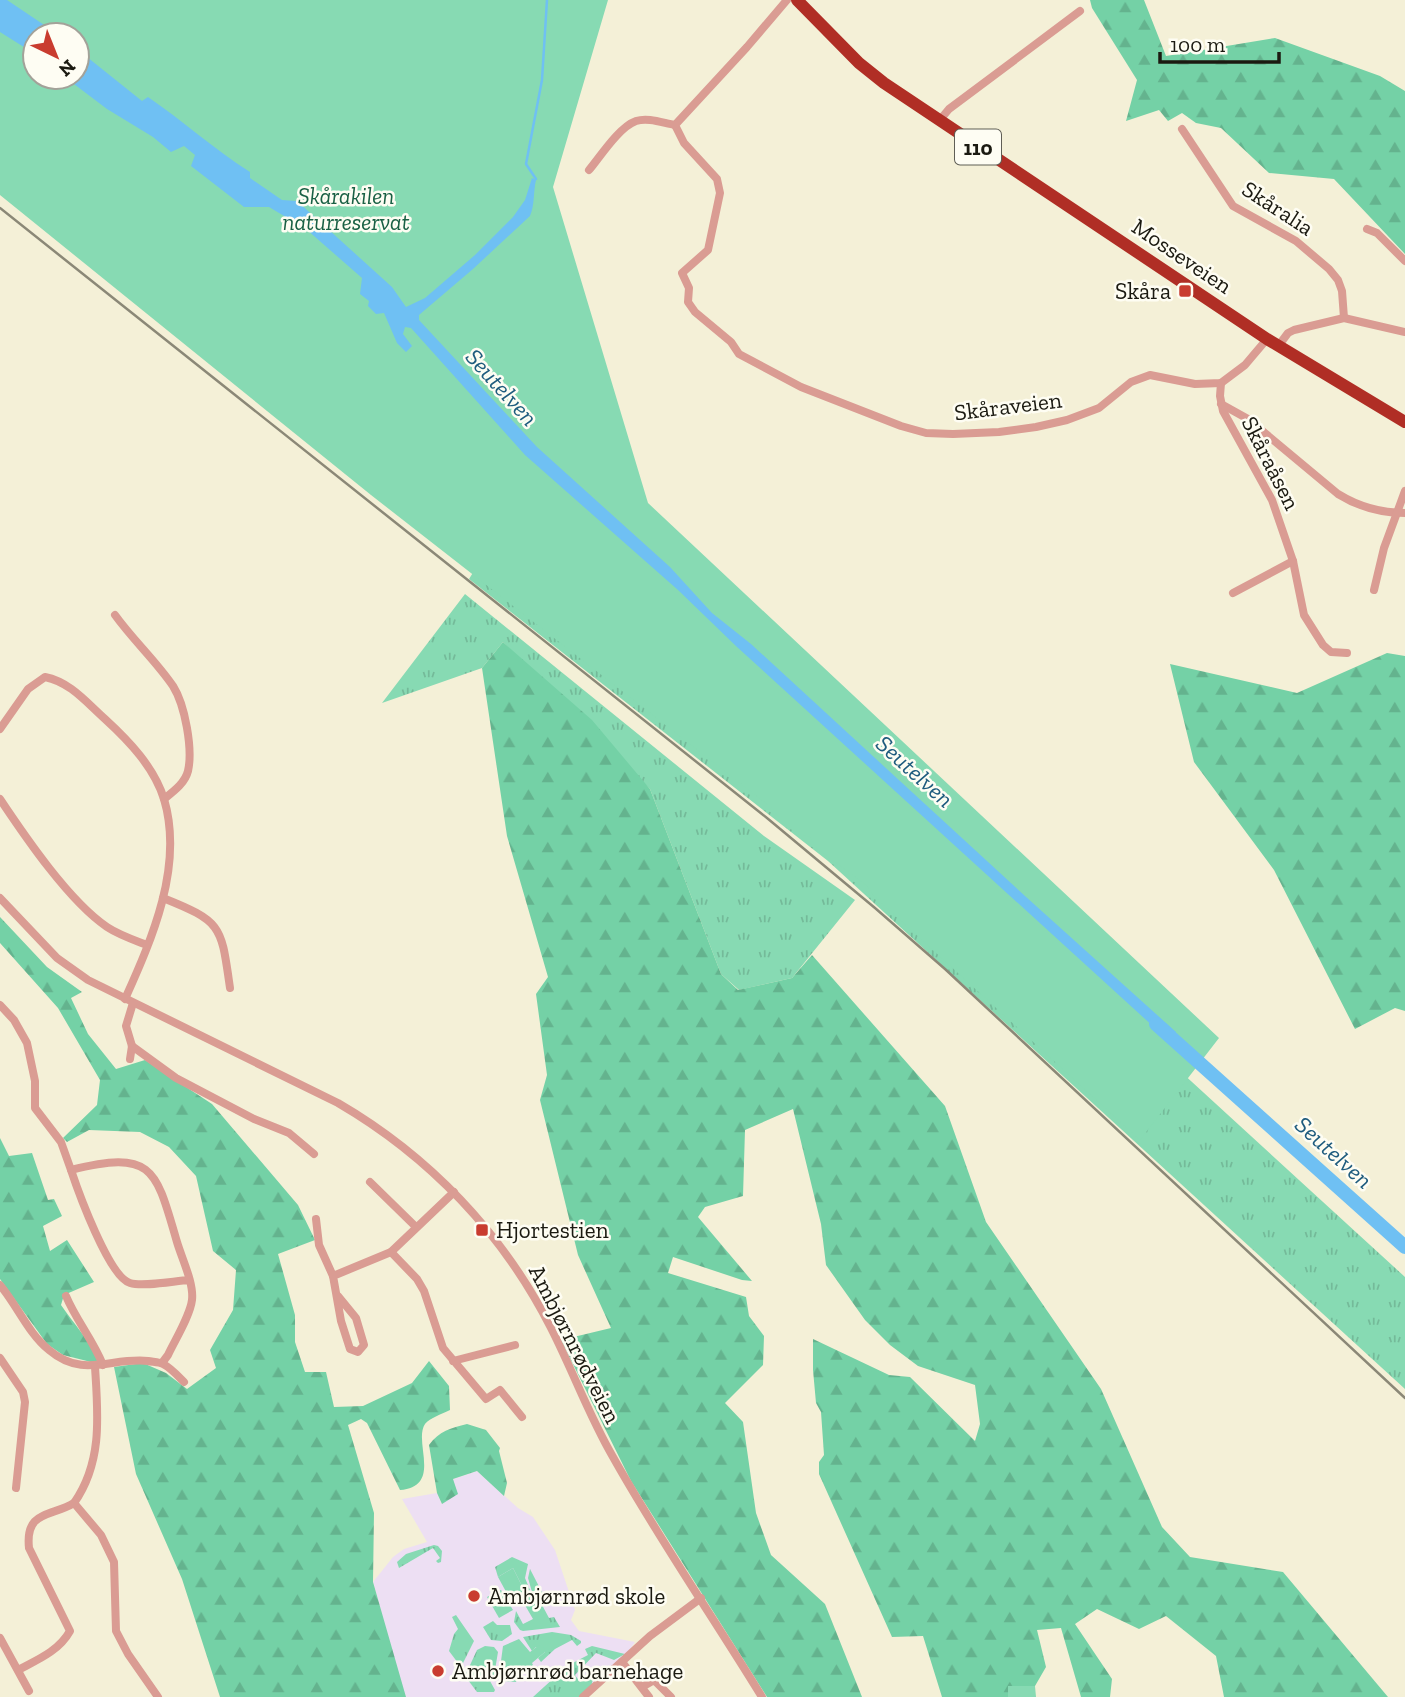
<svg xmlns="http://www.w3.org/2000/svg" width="1405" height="1697" viewBox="0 0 1405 1697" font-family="'Zilla Slab',serif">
<defs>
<pattern id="grass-tufts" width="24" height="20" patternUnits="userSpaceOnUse" patternTransform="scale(1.75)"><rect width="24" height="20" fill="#87dab3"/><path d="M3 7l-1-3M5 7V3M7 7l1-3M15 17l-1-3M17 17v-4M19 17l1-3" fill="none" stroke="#74ba99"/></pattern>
<pattern id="forest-firs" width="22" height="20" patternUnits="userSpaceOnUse" patternTransform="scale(1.75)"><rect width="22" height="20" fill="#74d1a6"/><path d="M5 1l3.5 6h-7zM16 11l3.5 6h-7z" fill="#64b38e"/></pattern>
</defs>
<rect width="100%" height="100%" fill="#f4f0d7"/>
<polygon fill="#eddff3" points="477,1471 518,1508 533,1517 555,1550 575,1610 571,1620 579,1631 635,1642 626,1655 579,1697 406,1697 402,1688 373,1582 393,1557 404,1549 427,1542 402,1499 437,1493 442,1504 453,1479"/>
<g fill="url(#grass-tufts)">
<polygon points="551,495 1405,1277 1405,1389 828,861 469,579 500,530"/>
<polygon points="465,594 764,836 855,900 792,978 739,990 721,974 650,789 503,642 482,668 382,703"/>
<polygon points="434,1545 438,1546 442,1551 441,1562 438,1563 436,1561 440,1558 433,1548 399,1568 397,1562 406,1554"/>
<polygon points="512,1557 528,1564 525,1578 530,1590 522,1597 520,1595 525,1592 513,1568 498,1577 495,1567"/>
<polygon points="530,1569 546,1600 541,1603 549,1618 554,1617 560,1627 523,1631 520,1630 514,1622 516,1611 523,1624 533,1619 522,1600 530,1596 532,1592 528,1578"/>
<polygon points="456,1615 474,1641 461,1667 449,1651 454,1634 458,1629 452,1617"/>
<polygon points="493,1621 497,1625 510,1625 512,1634 502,1641 491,1640 483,1627"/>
<polygon points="552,1632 571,1635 581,1641 581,1643 577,1646 572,1640 555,1649 541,1662 538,1658 545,1652 536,1647 532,1651 523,1637"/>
<polygon points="485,1646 494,1647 498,1652 494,1676 490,1681 495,1690 494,1692 477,1692 465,1676 477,1650"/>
<polygon points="592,1646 625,1654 614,1660 596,1653 575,1675 580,1682 588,1675 593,1679 591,1687 579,1697 533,1697 567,1666 588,1655 585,1649"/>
</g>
<g fill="url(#forest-firs)">
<polygon points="1090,0 1144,0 1166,56 1275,38 1380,76 1405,91 1405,254 1334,179 1269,173 1221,128 1196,123 1182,113 1168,121 1159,110 1126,121 1137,80 1092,8"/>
<polygon points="503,642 592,720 650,789 721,974 738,990 792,978 812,955 945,1106 986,1222 1101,1389 1162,1527 1190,1557 1283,1572 1388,1697 1224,1697 1216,1656 1166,1616 1139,1629 1097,1609 1075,1624 1112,1679 1110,1697 1081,1697 1061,1628 1037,1630 1046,1667 1035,1686 1008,1686 1008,1697 942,1697 923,1636 892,1637 819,1474 819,1462 824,1455 821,1412 816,1403 813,1370 813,1339 889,1375 910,1377 975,1441 980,1424 975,1385 918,1366 890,1345 865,1320 826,1265 821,1224 793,1109 745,1130 743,1196 705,1207 698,1217 752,1281 742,1280 673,1257 668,1273 746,1297 749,1316 764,1336 763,1365 725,1403 743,1422 756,1513 771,1555 825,1604 862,1697 767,1697 631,1481 561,1340 611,1328 578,1255 540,1100 547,1075 536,994 548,977 507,836 482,668"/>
<polygon points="1387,653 1405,656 1405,1011 1395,1008 1355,1029 1274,870 1194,762 1170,664 1297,693"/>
<path d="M 0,917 L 47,967 L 82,992 L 71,998 L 88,1034 L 116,1069 L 145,1060 L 212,1104 L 298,1205 L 315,1240 L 278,1254 L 295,1315 L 295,1342 L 305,1372 L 326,1372 L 334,1407 L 363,1406 L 412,1383 L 429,1361 L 449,1386 L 450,1410 C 442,1414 430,1418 425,1424 C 413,1442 443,1486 400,1490 L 367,1423 L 361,1419 L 348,1425 L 374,1513 L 373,1582 L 406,1697 L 220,1697 L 182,1579 L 136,1474 L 114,1367 L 143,1363 L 166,1373 L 187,1389 L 216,1368 L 210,1350 L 233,1310 L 236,1270 L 213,1251 L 196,1176 L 169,1147 L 140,1132 L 89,1130 L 67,1142 L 63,1138 L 97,1105 L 100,1080 L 58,1008 L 0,943 Z"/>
<path d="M 0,1138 L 9,1156 L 32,1153 L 48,1200 L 54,1199 L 62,1216 L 43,1226 L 50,1251 L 67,1240 L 94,1282 L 64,1295 L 61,1305 C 74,1324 90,1341 99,1361 L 91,1362 L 63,1355 L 47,1344 L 0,1279 Z"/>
<path d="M 467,1424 L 486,1430 L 500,1448 L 499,1451 L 507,1483 L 504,1496 L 477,1471 L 453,1479 L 458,1494 L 442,1504 L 437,1493 L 429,1445 C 439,1431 451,1428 467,1424 Z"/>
</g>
<g fill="#87dab3" fill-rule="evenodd">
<path d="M 0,0 L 608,0 L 553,187 L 648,503 L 1219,1038 L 1140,1140 L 874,896 L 866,885 L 815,847 L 810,837 L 798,834 L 772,808 L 371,495 L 0,195 ZM 35,35 L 77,35 L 77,77 L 35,77 Z"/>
<polygon points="513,1568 525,1592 510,1599 498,1577"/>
<polygon points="501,1590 513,1610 499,1618 487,1597"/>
<polygon points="519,1639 530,1652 539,1645 544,1648 545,1652 532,1663 533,1665 519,1675 516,1682 504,1681 501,1661 503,1646"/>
<polygon points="1008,1686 1035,1686 1036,1697 1008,1697"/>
</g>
<g fill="#6fc0f3">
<polygon points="0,0 7,0 59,35 35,35 35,47 27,49 0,32"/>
<path d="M 77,49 L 142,101 L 148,97 C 183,121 214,149 250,172 L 250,178 L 282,200 L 297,201 L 392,287 L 406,307 L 425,298 L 475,255 L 513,217 L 525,200 L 532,178 L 536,180 C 533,193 535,204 530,216 L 473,269 L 419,315 L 419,320 L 537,447 L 670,567 L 712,613 L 751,644 L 1025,896 L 1176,1032 L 1167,1039 L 737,647 L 678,590 L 525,455 L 411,328 L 405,327 L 403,334 L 412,346 L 406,352 L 397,343 L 384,313 L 376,314 L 368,306 L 369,301 L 360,294 L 362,278 L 306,229 L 269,207 L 244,207 L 191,166 L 195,155 L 184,146 L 171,152 L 153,137 L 107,109 L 66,78 L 77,77 Z"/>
</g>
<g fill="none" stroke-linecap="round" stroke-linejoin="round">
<polyline stroke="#6fc0f3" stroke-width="2.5" points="536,179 526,164 542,80 547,0"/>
<polyline stroke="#6fc0f3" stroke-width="14" points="1156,1024 1405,1247"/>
<g stroke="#da9c93" stroke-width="8">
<polyline points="787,0 747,47 675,125 684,143 717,179 720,193 708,250 682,273 689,288 688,302 695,312 731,342 739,354 801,387 901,426 926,433 953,434 999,432 1036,427 1067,420 1099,408 1131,382 1150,375 1195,384 1221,383 1245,365 1267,339"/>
<polyline points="939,121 949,109 1080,11"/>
<polyline points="1182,129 1233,206 1296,241 1329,269 1338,280 1342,291 1344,318"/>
<path d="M 589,170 C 600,157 619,127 636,121 C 648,117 663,123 675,125"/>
<polyline points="1367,229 1377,233 1405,261"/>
<polyline points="1279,345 1288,333 1294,330 1344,318 1405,332"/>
<polyline points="1221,383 1220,396 1223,411 1272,500 1293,561 1304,615 1323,645 1331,652 1347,653"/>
<path d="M 1221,404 L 1248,419 L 1338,494 C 1359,507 1381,513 1405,513"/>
<polyline points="1374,590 1384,548 1405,491"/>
<polyline points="1233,593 1293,561"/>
<path d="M 115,615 C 133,640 156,661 173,686 C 185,705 193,749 188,771 C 185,783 174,791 164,799"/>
<path d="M 0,729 L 28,689 L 45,677 C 70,682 86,702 105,719 C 129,741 154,767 164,799 C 184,866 152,939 125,999"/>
<path d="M 0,799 C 26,838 69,901 107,927 C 119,935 134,940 147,945"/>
<path d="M 0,898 L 57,958 L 88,980 L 338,1103 C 429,1156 503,1233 551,1328 C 573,1371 589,1416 613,1457 C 659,1539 713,1617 762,1697"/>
<path d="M 163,898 C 223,922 221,926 230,988"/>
<polyline points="0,1005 14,1020 27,1043 35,1081 35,1108 61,1142 71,1170"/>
<polyline points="132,1046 176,1078 254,1119 289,1133 314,1154"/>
<polyline points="130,1059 132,1046 126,1026 133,1003"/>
<polyline points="370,1182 416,1227"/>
<polyline points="316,1219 319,1245 333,1276"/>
<polyline points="391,1252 417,1279 424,1291 443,1348 486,1399 500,1390 522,1417"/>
<path d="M 0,1285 C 17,1305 28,1333 49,1350 C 83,1379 111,1357 148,1361 C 153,1362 159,1362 163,1364 C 171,1368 178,1376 184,1382"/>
<path d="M 66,1296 C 76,1320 93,1340 103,1365"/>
<polyline points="338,1296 356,1318 364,1345 358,1352 350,1349 341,1321 333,1276 391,1252 454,1192"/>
<polyline points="0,1358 23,1392 25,1402 16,1488"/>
<polyline points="453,1361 515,1345"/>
<path d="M 162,1363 L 168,1355 C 175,1340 190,1316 192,1300 C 194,1283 182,1259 177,1242 C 156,1170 154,1149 71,1170 C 78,1191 109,1277 130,1283 C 143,1287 174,1281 189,1280"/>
<path d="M 95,1367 C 98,1414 103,1462 74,1503 L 101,1535 L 114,1562 L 116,1631 L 128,1654 L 158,1697"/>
<polyline points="0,1638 29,1691"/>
<polyline points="622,1662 649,1697"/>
<path d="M 18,1670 C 37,1660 59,1651 70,1631 L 29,1548 C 25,1510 51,1517 74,1503"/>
<polyline points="642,1687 654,1680 671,1697"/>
<polyline points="583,1697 650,1636 701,1598"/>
</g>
<polyline stroke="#b02e25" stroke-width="12" points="797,0 859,63 884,83 1267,339 1405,422"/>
<polyline stroke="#8b8877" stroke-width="2.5" points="0,208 767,818 875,908 945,969 1405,1398"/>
</g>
<g fill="#c93c2f" stroke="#fefdf3" stroke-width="2.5">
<rect x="1178" y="284" width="14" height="14" rx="3.5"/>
<rect x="475" y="1223" width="14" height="14" rx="3.5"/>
<circle cx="474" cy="1596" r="7"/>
<circle cx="438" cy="1671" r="7"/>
</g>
<g text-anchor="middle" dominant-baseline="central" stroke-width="5" stroke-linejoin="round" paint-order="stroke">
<rect fill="#fefdf3" stroke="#5f5e55" stroke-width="2" x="955" y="129.5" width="46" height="35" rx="5"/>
<g font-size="21" font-weight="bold" fill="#1b1a11">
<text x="978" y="147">110</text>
</g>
<g font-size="23" font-style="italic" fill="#196044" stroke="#fefdf3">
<text x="346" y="196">Skårakilen<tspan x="346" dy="26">naturreservat</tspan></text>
</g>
<g font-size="23" fill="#1b1a11" stroke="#fefdf3">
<text transform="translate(1278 208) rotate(33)">Skåralia</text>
<text transform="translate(1182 256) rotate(34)">Mosseveien</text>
<text transform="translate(1008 406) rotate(-7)">Skåraveien</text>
<text transform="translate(1271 463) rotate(63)">Skåraåsen</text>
<text transform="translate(575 1344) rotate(63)">Ambjørnrødveien</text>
</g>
<g font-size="23" fill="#1b1a11" stroke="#fefdf3" text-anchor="start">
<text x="1171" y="291" text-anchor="end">Skåra</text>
<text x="496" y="1230">Hjortestien</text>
<text x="488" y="1596">Ambjørnrød skole</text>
<text x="452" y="1671">Ambjørnrød barnehage</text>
</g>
<g font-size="24" font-style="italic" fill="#1f5c7e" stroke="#fefdf3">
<text transform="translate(502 387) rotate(48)">Seutelven</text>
<text transform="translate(915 771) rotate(42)">Seutelven</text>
<text transform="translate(1334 1152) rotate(42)">Seutelven</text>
</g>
</g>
<g transform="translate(56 56) rotate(137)"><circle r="33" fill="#fefdf3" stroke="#a3a299" stroke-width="2"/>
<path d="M0-5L12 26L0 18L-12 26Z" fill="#c93c2f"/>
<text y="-10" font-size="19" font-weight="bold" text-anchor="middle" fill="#1b1a11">N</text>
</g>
<path d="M1160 52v10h119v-10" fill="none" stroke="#1b1a11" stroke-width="3.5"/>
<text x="1170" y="52" font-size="21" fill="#1b1a11" stroke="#fefdf3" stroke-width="5" paint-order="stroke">100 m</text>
</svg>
